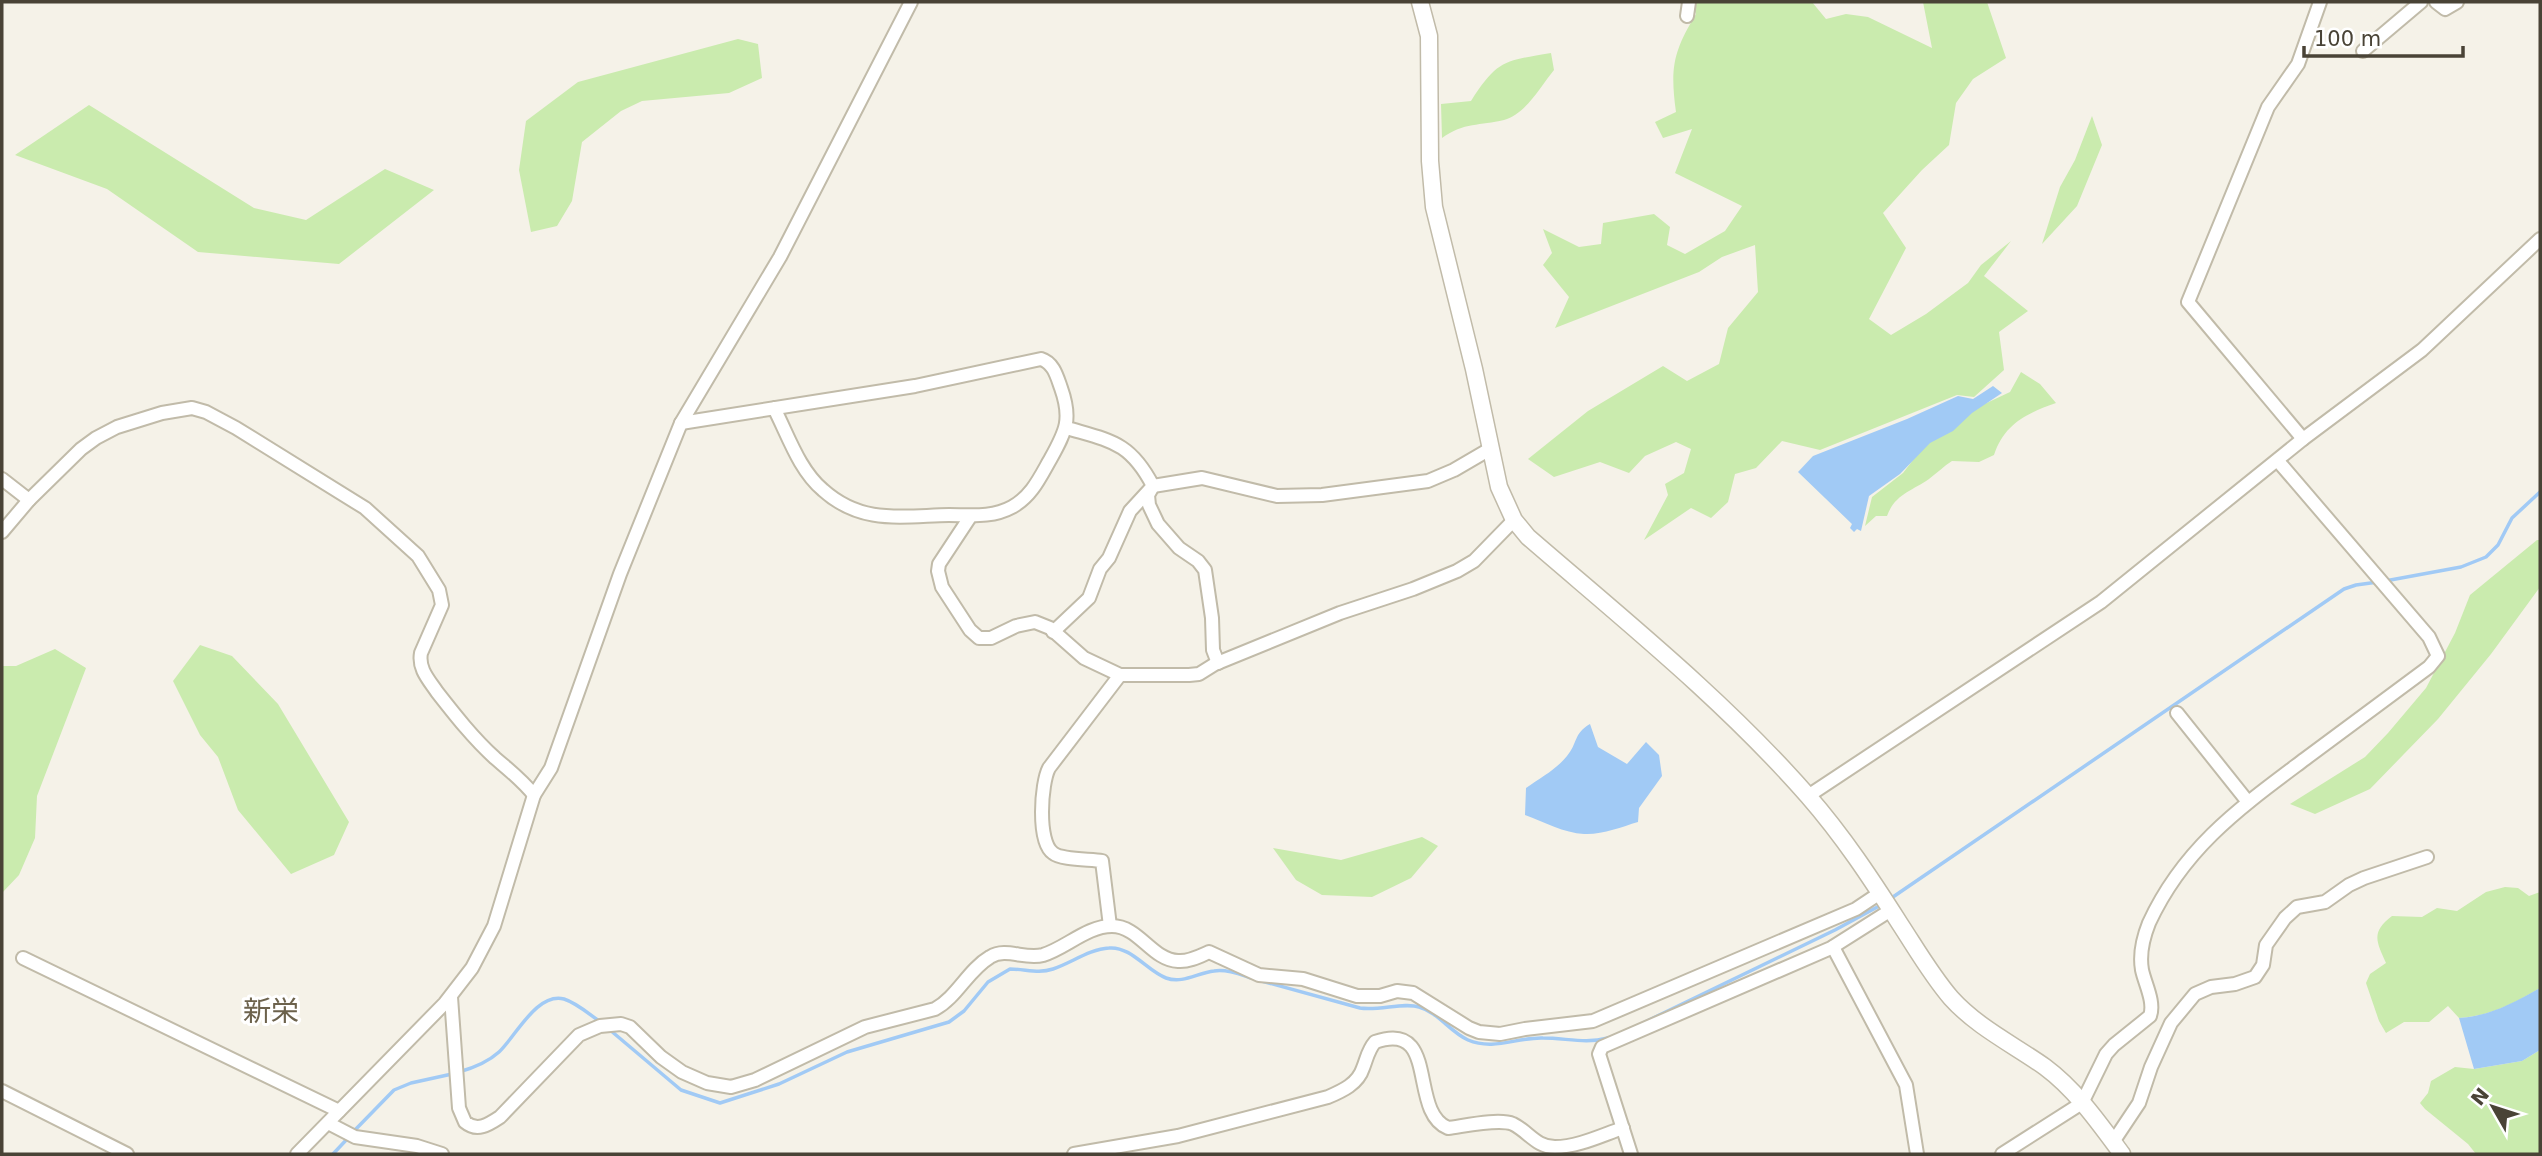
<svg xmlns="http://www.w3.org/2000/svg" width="2542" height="1156" viewBox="0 0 2542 1156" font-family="'DejaVu Sans','Noto Sans JP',sans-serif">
<rect width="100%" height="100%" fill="#f5f2e8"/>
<g fill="#caebae">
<path d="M 1691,2 L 1812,2 L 1826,19 L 1846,14 L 1868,17 L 1932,48 L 1923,2 L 1987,2 L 2006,58 L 1973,79 L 1956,103 L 1949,145 L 1922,170 L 1883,213 L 1906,248 L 1869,319 L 1891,335 L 1926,314 L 1968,283 L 1981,265 L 2011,241 L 1984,276 L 2028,311 L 1999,332 L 2004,370 L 1974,397 L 1957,395 L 1820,450 L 1782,441 L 1756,468 L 1735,474 L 1728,502 L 1711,518 L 1691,508 L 1644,540 L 1668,495 L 1665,484 L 1684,473 L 1691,449 L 1676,442 L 1645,456 L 1629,473 L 1600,462 L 1554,477 L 1528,459 L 1588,411 L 1663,366 L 1687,381 L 1719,364 L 1728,328 L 1758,292 L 1755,245 L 1722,257 L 1699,272 L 1555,328 L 1569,297 L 1543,265 L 1552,253 L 1543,229 L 1579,247 L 1601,244 L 1603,223 L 1654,214 L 1670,227 L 1667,245 L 1685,254 L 1725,231 L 1742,206 L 1675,173 L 1692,129 L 1663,138 L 1655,122 L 1676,112 C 1670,68 1673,52 1696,14 Z"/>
<polygon points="738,39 758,44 762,78 729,93 642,101 621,111 582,142 572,201 557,226 531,232 519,170 526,121 578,82"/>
<path d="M 1551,53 L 1554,70 C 1540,87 1526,114 1504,120 C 1480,126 1464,122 1442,138 L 1441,104 L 1471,101 C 1498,59 1505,61 1551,53 Z"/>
<polygon points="89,105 254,208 306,220 385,169 434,190 339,264 198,252 107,189 15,155"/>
<polygon points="2092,116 2102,145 2077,206 2042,244 2060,187 2075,160"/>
<path d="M 2021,372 L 2040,384 L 2056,403 C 2027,413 2004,424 1994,455 L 1979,462 L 1952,461 C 1944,466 1937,473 1929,479 C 1912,491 1895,494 1887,516 L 1876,516 L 1865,526 L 1872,497 L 1903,473 L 1927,442 L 1976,408 L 2010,392 Z"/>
<polygon points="2537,540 2540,540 2540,587 2491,654 2438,719 2370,789 2315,814 2290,804 2365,757 2388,733 2426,688 2455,633 2470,595"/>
<polygon points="200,645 232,656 278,704 349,822 334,855 291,874 238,810 218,757 200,735 173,681"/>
<polygon points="55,649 86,668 37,796 35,838 19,875 2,893 2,666 16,666"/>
<polygon points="1422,837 1438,846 1411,878 1372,897 1322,895 1296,880 1273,848 1341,860"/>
<path d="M 2505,887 L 2518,888 L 2529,896 L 2540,892 L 2540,988 C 2513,1004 2490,1016 2459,1018 L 2448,1006 L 2429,1022 L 2404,1022 L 2386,1033 L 2379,1021 L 2366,983 L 2370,974 L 2386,963 C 2376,941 2371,932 2392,916 L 2422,917 L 2437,908 L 2457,911 L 2486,892 Z"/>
<polygon points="2540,1050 2540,1154 2476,1154 2468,1144 2425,1109 2420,1103 2428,1093 2431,1081 2455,1067 2474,1069 2522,1061"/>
</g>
<g fill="#a1caf5">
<polygon points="1993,386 2002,393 1972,413 1953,431 1930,443 1900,474 1869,496 1861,531 1857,529 1854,532 1850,528 1852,524 1798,472 1813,456 1907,419 1958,396 1973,399"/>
<path d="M 1590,724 L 1598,747 L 1627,764 L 1646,742 L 1659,755 L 1662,776 L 1639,808 L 1638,822 C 1621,827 1602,835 1584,834 C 1564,833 1544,822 1525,815 L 1526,788 C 1540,778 1557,769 1567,756 C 1578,743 1573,734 1590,724 Z"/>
<path d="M 2540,988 L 2540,1050 L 2522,1061 L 2474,1069 L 2459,1018 C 2490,1016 2513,1003 2540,988 Z"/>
</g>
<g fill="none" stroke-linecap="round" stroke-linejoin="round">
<g stroke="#a1caf5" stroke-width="3.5">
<polyline points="2385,581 2461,567 2486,557 2498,545 2512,518 2540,492"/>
<polyline points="1890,899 2344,589 2356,585 2378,582"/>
<path d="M 1258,980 L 1360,1008 C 1379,1011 1404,1002 1419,1007 C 1438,1012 1450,1032 1468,1040 C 1494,1051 1517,1037 1543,1038 C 1566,1038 1585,1044 1608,1038"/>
<polyline points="1643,1023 1835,930 1881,905"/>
<path d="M 610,1030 L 681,1090 L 720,1103 L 779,1084 L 847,1052 L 949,1022 L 964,1011 L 988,982 L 1010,969 C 1026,969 1038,974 1053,969 C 1071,963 1090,949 1109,948 C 1131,946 1147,971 1166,978 C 1183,984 1197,973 1214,971 C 1226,969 1239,974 1251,978"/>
<path d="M 459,1072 C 473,1068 488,1062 499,1052 C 516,1036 537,992 564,999 C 577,1003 590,1015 602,1023"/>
<polyline points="354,1131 394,1090 411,1083 452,1074"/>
<polyline points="333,1154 349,1137"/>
</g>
<defs>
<g id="minor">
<polyline points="2436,2 2445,9 2457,2"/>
<polyline points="1687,16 1689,2"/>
<polyline points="2363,51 2421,2"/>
<path d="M 681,423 L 915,386 L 1041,359 C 1054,363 1057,377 1061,388 C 1072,419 1066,431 1051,458 C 1040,477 1032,496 1012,507 C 992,518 970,515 949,515 C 902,516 862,525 823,490 C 799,470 788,435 774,408"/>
<path d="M 1067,428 C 1111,441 1130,442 1153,486 L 1148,495 L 1149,505 L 1158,524 L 1179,548 L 1198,561 L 1205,570 L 1212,618 L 1213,650 L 1218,663"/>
<polyline points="2303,439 2188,302 2268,107 2298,64 2320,2"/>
<polyline points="2,479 29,500"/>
<polyline points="970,517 939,564 938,571 942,587 970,630 979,638 991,638 1016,626 1035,622 1050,628 1084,658 1120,675 1189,675 1199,674 1215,664 1340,613 1413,589 1457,571 1474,561 1514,520"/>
<path d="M 2,532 L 29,500 L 81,449 L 96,438 L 117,427 L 162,413 L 192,408 L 206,412 L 236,428 L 365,508 L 418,556 L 439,590 L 442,605 L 421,653 C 418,669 429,680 437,692 C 455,715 473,738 495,758 C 509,770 522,780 534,795"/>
<polyline points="1053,632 1089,598 1100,569 1109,558 1130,511 1153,486 1202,478 1277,496 1322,495 1428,481 1454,470 1490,449"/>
<polyline points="2177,713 2248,802"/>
<polyline points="1808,796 2101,602 2303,439 2422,350 2540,239"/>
<path d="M 1110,926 L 1102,861 C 1091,859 1061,860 1053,853 C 1037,842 1041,783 1049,768 L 1120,675"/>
<polyline points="1833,947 1906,1085 1917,1154"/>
<polyline points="23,958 339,1111"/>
<path d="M 451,997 L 459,1108 L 465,1122 C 477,1132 488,1125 500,1117 L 579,1035 L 600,1026 L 621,1024 L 630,1027 L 661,1057 L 682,1072 L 707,1083 L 731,1087 L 755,1080 L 865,1027 L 935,1009 C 957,997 968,970 990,957 C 1006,947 1025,960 1043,955 C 1066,948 1087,926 1112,926 C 1139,926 1152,960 1178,961 C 1189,962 1200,956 1209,952 L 1259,975 L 1303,979 L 1357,996 L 1380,996 L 1397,991 L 1413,993 L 1469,1028 L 1479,1032 L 1500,1034 L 1525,1029 L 1593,1021 L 1856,909 L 1880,893"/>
<polyline points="2,1091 127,1154"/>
<polyline points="328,1123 355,1137 417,1146 442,1154"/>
<polyline points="2113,1142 2139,1103 2151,1067 2171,1023 2195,994 2211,987 2235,984 2255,977 2263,965 2266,945 2285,918 2297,907 2325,902 2349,885 2364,878 2427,857"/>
<polyline points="297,1154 445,1003 472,968 494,926 534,795 551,768 620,574 681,423 780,257 911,2"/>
<path d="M 1074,1154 L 1178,1136 L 1328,1097 C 1342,1091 1358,1084 1363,1068 C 1367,1058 1368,1050 1375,1042 C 1440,1019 1408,1112 1448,1128 C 1464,1126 1499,1118 1513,1124 C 1529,1132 1536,1147 1555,1147 C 1578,1147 1602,1135 1623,1128"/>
<polyline points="1631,1154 1599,1054 1602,1047 1831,948 1891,910"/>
<path d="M 2002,1154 L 2082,1103 L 2106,1054 L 2114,1045 L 2150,1016 C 2155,1002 2145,984 2142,970 C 2139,953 2143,938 2149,923 C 2184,847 2241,807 2305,759 C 2347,728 2388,697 2429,667 L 2438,656 L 2429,637 L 2278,461"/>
</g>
<path id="tertiary" d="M 1420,2 L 1429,36 L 1430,161 L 1434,207 L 1474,369 L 1499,487 L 1514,520 L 1528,537 C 1624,620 1724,700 1808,796 C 1843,836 1872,880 1900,924 C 1917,950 1932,976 1951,998 C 1977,1027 2014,1045 2045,1067 C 2076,1090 2099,1123 2122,1154"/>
</defs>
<use href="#minor" stroke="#c1bba9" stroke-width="16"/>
<use href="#tertiary" stroke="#c1bba9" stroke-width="19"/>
<use href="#minor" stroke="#fff" stroke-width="12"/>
<use href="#tertiary" stroke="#fff" stroke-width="16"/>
</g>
<g text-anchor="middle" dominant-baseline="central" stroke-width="6" stroke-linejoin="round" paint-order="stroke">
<g font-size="28" fill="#6c624c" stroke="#fff">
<text x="271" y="1011">新栄</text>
</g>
</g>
<rect width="2542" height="1156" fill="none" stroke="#494336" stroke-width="7"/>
<g transform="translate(2493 1107) rotate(309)" stroke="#ffffff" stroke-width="5" paint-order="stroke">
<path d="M0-5L12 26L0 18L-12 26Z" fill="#494336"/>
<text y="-10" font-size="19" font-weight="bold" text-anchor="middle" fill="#494336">N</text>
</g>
<path d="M2304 46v10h159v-10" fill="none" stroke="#494336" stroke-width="3.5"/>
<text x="2314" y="46" font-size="21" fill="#494336" stroke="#ffffff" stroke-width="5" paint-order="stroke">100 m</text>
</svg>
